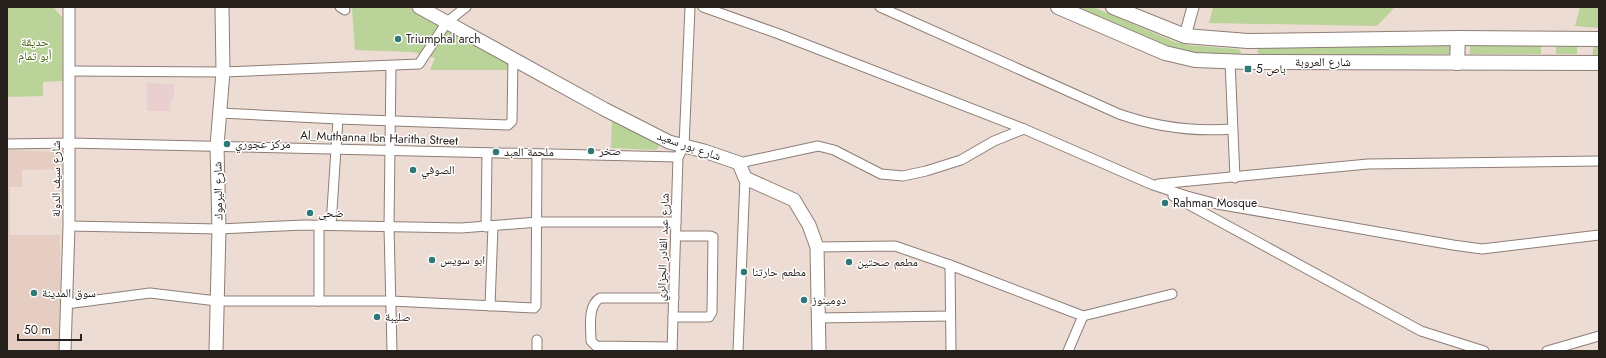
<svg xmlns="http://www.w3.org/2000/svg" width="1606" height="358" viewBox="0 0 1606 358" font-family="Jost,'Noto Naskh Arabic',sans-serif">
<rect width="100%" height="100%" fill="#eddcd3"/>
<polygon fill="#e6cdc2" points="7,150 59,152 59,169 22,170 22,187 10,187 10,235 60,235 61,351 7,351"/>
<polygon fill="#e9cfd0" points="147,83 174,84 174,99 171,99 170,111 147,111"/>
<g fill="#bad399">
<polygon points="7,7 53,7 62,17 63,81 43,82 43,96 7,97"/>
<polygon points="352,7 408,7 510,62 510,70 430,70 435,58 412,52 355,50"/>
<path d="M 1073,7 L 1093,7 L 1175,42 L 1188,45 L 1236,49 L 1240,50 L 1241,53 L 1238,57 C 1219,56 1201,55 1183,51 C 1147,43 1107,22 1073,7 Z"/>
<polygon points="1213,7 1395,7 1377,26 1209,23"/>
<polygon points="1580,7 1599,7 1599,28 1575,26"/>
<polygon points="1594,45 1599,45 1599,56 1592,56"/>
<polygon points="1452,46 1452,54 1260,56 1257,51 1259,48"/>
<rect x="1470" y="46" width="71" height="8"/>
<polygon points="1577,46 1577,54 1556,54 1556,47"/>
<polygon points="612,118 656,141 659,147 656,150 611,148"/>
</g>
<g fill="none" stroke-linecap="round" stroke-linejoin="round">
<defs>
<g id="minor">
<polyline points="340,7 345,10"/>
<polyline points="703,7 779,34 1024,129 1153,185 1187,196 1217,204 1453,245 1482,249 1599,235"/>
<path d="M 880,7 L 1119,114 C 1156,127 1193,132 1232,129"/>
<polyline points="1230,61 1235,178"/>
<polyline points="391,66 389,227 392,351"/>
<polyline points="70,71 223,72 419,64 447,22 466,7"/>
<polyline points="220,113 338,119 508,125 512,121 513,58"/>
<polyline points="7,144 69,143 678,157"/>
<polyline points="739,163 818,146 834,150 881,174 903,176 926,171 961,160 994,141 1024,129"/>
<polyline points="1158,184 1368,164 1599,161"/>
<polyline points="1173,196 1421,331 1484,351"/>
<polyline points="319,225 319,301"/>
<polyline points="331,225 338,119"/>
<polyline points="69,226 219,229 304,225 461,228 539,222 676,222"/>
<polyline points="486,227 487,153"/>
<polyline points="817,247 895,246 950,265 1083,316 1068,351"/>
<polyline points="950,265 951,351"/>
<polyline points="66,304 150,293 217,301 391,301 534,308 536,306 537,154"/>
<polyline points="490,306 493,226"/>
<polyline points="1083,316 1172,294"/>
<polyline points="673,317 709,317 712,312 713,237 710,236 676,236"/>
<polyline points="818,318 950,316"/>
<polyline points="537,340 537,351"/>
<path d="M 672,347 L 596,346 L 591,341 C 591,328 587,306 600,298 L 674,298"/>
<polyline points="672,351 678,157 684,146 690,7"/>
<polyline points="738,351 745,178"/>
<polyline points="1547,351 1599,336"/>
</g>
<g id="tertiary">
<polyline points="1185,36 1193,7"/>
<polyline points="65,351 69,226 69,7"/>
</g>
<g id="secondary">
<polyline points="419,7 604,109 669,142 704,151 739,163 745,178 794,200 809,225 817,247 819,351"/>
<polyline points="216,351 219,229 217,146 223,72 222,7"/>
</g>
<g id="primary">
<polyline points="1058,7 1165,53 1195,60 1248,62 1599,63"/>
<polyline points="1113,7 1185,36 1248,41 1458,38 1599,39"/>
<polyline points="1457,63 1458,38"/>
</g>
</defs>
<use href="#minor" stroke="#8d7e76" stroke-width="11"/>
<use href="#tertiary" stroke="#8d7e76" stroke-width="13"/>
<use href="#secondary" stroke="#8d7e76" stroke-width="15"/>
<use href="#primary" stroke="#8d7e76" stroke-width="16"/>
<use href="#minor" stroke="#fff" stroke-width="9"/>
<use href="#tertiary" stroke="#fff" stroke-width="11"/>
<use href="#secondary" stroke="#fff" stroke-width="13"/>
<use href="#primary" stroke="#fff" stroke-width="14"/>
</g>
<g fill="#2f7877" stroke="#fff" stroke-width="1.5">
<circle cx="398" cy="39" r="4"/>
<rect x="1244" y="65" width="8" height="8" rx="2"/>
<circle cx="227" cy="144" r="4"/>
<circle cx="591" cy="151" r="4"/>
<circle cx="496" cy="152" r="4"/>
<circle cx="413" cy="170" r="4"/>
<circle cx="1165" cy="203" r="4"/>
<circle cx="310" cy="213" r="4"/>
<circle cx="432" cy="260" r="4"/>
<circle cx="849" cy="262" r="4"/>
<circle cx="744" cy="272" r="4"/>
<circle cx="34" cy="293" r="4"/>
<circle cx="804" cy="300" r="4"/>
<circle cx="377" cy="317" r="4"/>
</g>
<g text-anchor="middle" dominant-baseline="central" stroke-width="3" stroke-linejoin="round" paint-order="stroke">
<g font-size="12" fill="#27211e" stroke="#fff" text-anchor="start">
<text x="406" y="39">Triumphal arch</text>
<text x="1256" y="69">باص 5</text>
<text x="235" y="144">مركز عجوري</text>
<text x="599" y="151">صخر</text>
<text x="504" y="152">ملحمة العبد</text>
<text x="421" y="170">الصوفي</text>
<text x="1173" y="203">Rahman Mosque</text>
<text x="318" y="213">ضحى</text>
<text x="440" y="260">ابو سويس</text>
<text x="857" y="262">مطعم صحتين</text>
<text x="752" y="272">مطعم حارتنا</text>
<text x="42" y="293">سوق المدينة</text>
<text x="812" y="300">دومينوز</text>
<text x="385" y="317">صليبة</text>
</g>
<g font-size="12" fill="#466010" stroke="#fff">
<text x="35" y="42">حديقة<tspan x="35" dy="14">أبو تمام</tspan></text>
</g>
<g font-size="12" fill="#27211e" stroke="#fff">
<text x="1323" y="62">شارع العروبة</text>
<text transform="translate(379 138) rotate(2)">Al_Muthanna Ibn Haritha Street</text>
<text transform="translate(689 146) rotate(19)">شارع بور سعيد</text>
<text transform="translate(56 179) rotate(-90)">شارع سيف الدولة</text>
<text transform="translate(218 191) rotate(-91)">شارع اليرموك</text>
<text transform="translate(663 247) rotate(-88)">شارع عبد القادر الجزائري</text>
</g>
</g>
<rect width="1606" height="358" fill="none" stroke="#27211e" stroke-width="16"/>
<path d="M18 334v6h63v-6" fill="none" stroke="#27211e" stroke-width="2"/>
<text x="24" y="334" font-size="12" fill="#27211e" stroke="#ffffff" stroke-width="3" paint-order="stroke">50 m</text>
</svg>
